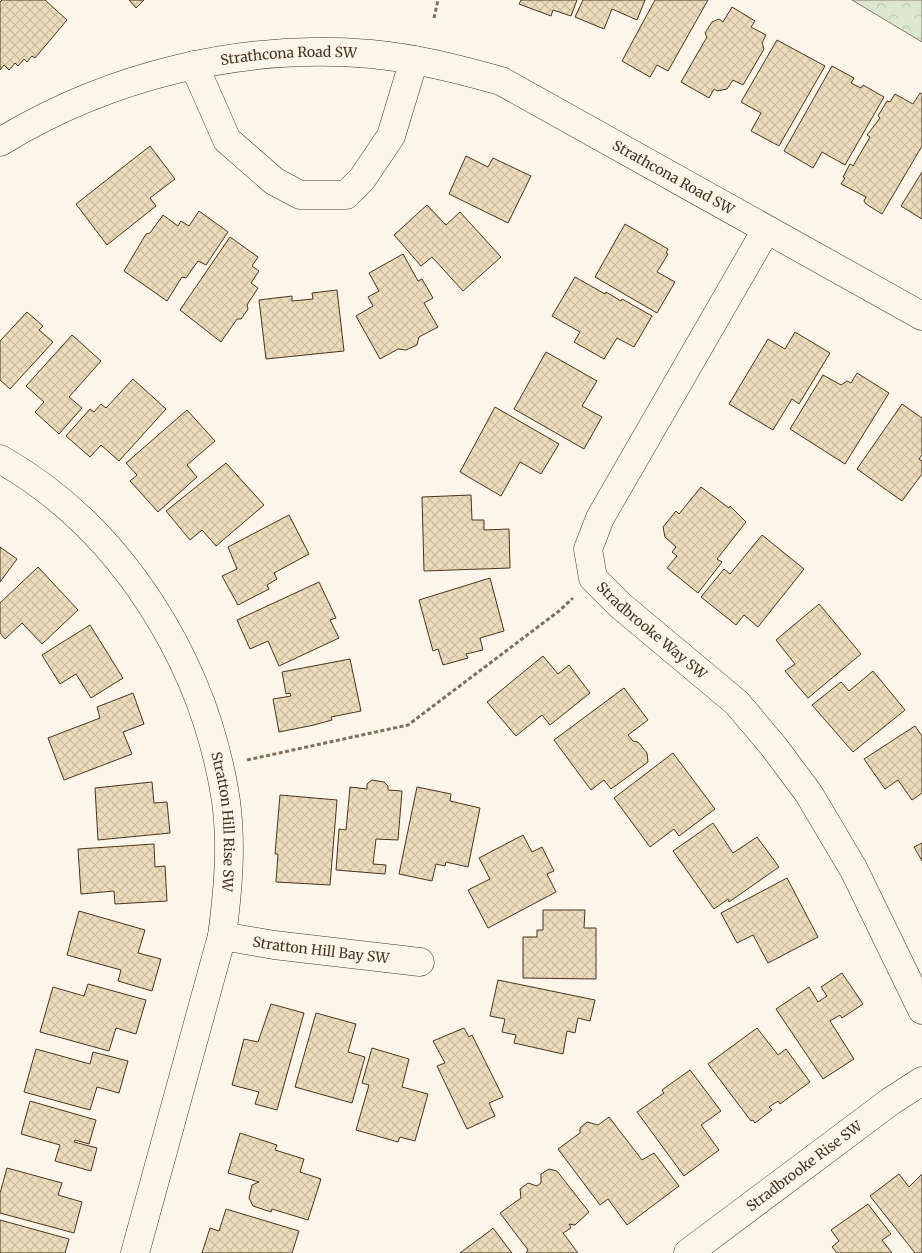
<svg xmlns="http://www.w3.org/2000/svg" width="922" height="1253" viewBox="0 0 922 1253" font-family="Merriweather,serif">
<defs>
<pattern id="park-crowns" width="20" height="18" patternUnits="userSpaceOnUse" patternTransform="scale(1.25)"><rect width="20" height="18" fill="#dce7d0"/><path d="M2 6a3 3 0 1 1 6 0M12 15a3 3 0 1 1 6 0" fill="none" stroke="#bec7b2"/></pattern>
<pattern id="building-cross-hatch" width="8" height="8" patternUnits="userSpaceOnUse" patternTransform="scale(1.25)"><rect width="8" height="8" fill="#ecdcbc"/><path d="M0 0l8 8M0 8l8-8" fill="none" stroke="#ccbda1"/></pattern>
</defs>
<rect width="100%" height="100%" fill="#fbf6e9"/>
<polygon fill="url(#park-crowns)" stroke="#887966" points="852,0 922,0 922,42"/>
<g fill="url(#building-cross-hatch)" stroke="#4a3520">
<polygon points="2,0 45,0 67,20 35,58 32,56 27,62 24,59 18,66 15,63 9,70 4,65 0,70 0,2"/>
<polygon points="129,0 144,0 136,8"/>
<polygon points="521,0 577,0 571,16 553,10 551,16 519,4"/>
<polygon points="583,0 645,0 637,20 612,9 604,29 575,17"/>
<polygon points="655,0 708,0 668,71 657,65 650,77 622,61"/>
<polygon points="732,7 755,21 751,27 766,35 762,43 764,49 743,85 733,80 727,89 717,91 714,89 709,98 681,82 707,37 705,33 712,22 719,19 723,22"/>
<polygon points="777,40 825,66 779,146 751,131 761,113 741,102"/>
<polygon points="832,66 854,78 851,83 861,88 863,85 884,97 845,165 822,152 813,168 784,151"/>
<polygon points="920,93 922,94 922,146 882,214 866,204 864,201 866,197 841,184 845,178 843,177 850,164 853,166 870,137 867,135 880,118 878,116 887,101 890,102 895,94 913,104"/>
<polygon points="150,146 175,179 150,198 156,206 107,245 76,204"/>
<polygon points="466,156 488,167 493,158 531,176 508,223 449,194"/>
<polygon points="922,172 922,219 901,206"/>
<polygon points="427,205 446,225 460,212 501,257 463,291 432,257 421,266 394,235"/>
<polygon points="199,211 228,232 206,265 198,261 186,278 182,277 167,301 124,271 146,234 150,233 163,215 178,226 181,221 189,226"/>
<polygon points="625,224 668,249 666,253 668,254 657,272 675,282 657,313 595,277"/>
<polygon points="230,237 258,257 252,266 259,271 251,283 258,288 247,305 248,309 241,319 237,319 221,342 180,310"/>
<polygon points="403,254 418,281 422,279 433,298 424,303 438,327 419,337 417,345 406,350 398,349 380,359 356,316 373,306 368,297 379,291 369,273"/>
<polygon points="575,277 605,294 606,292 621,301 622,299 652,316 634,347 617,338 604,359 574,342 580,332 552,316"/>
<polygon points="337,290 344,351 266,359 259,300 292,296 292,301 313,299 312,293"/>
<polygon points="27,312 43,326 39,330 53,342 10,389 0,380 0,341"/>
<polygon points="795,332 830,353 799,404 792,399 773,430 729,404 768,339 785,349"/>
<polygon points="72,335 101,361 69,397 82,408 59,434 35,412 44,402 26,386"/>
<polygon points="546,352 597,381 582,406 602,417 584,449 514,409"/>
<polygon points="857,373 889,393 845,464 790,429 823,375 841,385 847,381 851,383"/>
<polygon points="133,379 166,409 119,461 101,445 90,457 66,436 90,409 94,412 101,404 106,408"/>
<polygon points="902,404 922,418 922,455 919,459 922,461 922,474 902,501 857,469"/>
<polygon points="495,407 559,444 541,474 520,462 501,496 460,472"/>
<polygon points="187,410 215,441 187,465 197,477 158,512 130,481 137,475 126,463"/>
<polygon points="226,463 264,505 216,546 202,530 190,540 166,511"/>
<polygon points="701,487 729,508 730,506 746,522 717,559 722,562 698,593 667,568 677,556 672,552 676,547 665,537 663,527 676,511 679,514"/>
<polygon points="471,495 472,520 484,520 484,530 509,529 510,568 424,571 422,497"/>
<polygon points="289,515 309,554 274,573 277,579 267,585 269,589 238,605 222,576 237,569 228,547"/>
<polygon points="762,535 804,569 758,627 744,615 736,625 701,597 724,569 730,574"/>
<polygon points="0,547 17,559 0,582"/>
<polygon points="38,567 78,610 42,644 22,623 5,639 0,633 0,603"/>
<polygon points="490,578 504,631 480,638 483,650 466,654 468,658 443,665 438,649 433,651 419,600"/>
<polygon points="319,582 336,618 330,620 339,638 279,666 268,641 250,649 237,620"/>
<polygon points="819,604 861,654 808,698 785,671 795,664 776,640"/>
<polygon points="90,625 123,678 91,698 76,674 60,684 42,655"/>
<polygon points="543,656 558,674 569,665 590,693 550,725 542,715 516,736 487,702"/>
<polygon points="350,659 361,711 331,717 332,720 314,725 279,732 273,699 291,696 290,693 286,694 282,672"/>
<polygon points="873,671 905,710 853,752 812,705 841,682 849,691"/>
<polygon points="624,688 648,720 628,735 633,741 638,742 647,753 648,762 611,789 604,780 591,790 554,740"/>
<polygon points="133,693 144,724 123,732 132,754 64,780 48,738 100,718 97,707"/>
<polygon points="915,726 922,736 922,793 912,800 898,780 885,789 864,759"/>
<polygon points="673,753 715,809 679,836 674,829 650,847 614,798"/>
<polygon points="372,780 384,782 388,786 388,790 402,791 398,840 376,839 373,864 386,865 385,874 336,870 339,829 346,830 350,787 367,789 367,784"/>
<polygon points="152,782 154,803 167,802 170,833 98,840 95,788"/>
<polygon points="417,787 451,794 450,801 480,808 468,867 446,862 445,866 436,864 432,881 399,874"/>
<polygon points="280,795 337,800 330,885 276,882 278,854 275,854"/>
<polygon points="713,823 733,853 757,837 779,867 729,902 728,899 714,909 673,851"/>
<polygon points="523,835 532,852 542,847 554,871 547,874 556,892 488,928 468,890 490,879 479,858"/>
<polygon points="922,843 922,861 914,847"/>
<polygon points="154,844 155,867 165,866 167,901 115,904 114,891 81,894 78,849"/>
<polygon points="787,878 818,937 768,963 753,935 737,943 721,913"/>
<polygon points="543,910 585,910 584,928 596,928 596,979 523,978 523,937 537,937 537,930 543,930"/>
<polygon points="79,911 145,930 138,953 161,959 152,991 118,981 121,970 67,955"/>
<polygon points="842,973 863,1004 842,1018 840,1015 830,1021 854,1059 823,1079 776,1009 809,987 818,1002 827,996 821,987"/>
<polygon points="498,980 595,1000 590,1021 578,1018 575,1033 567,1031 563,1054 514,1043 516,1035 502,1032 505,1019 490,1016"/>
<polygon points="88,984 146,1000 136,1034 116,1028 109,1051 40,1032 53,987 84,996"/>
<polygon points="271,1004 304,1013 277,1110 255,1104 259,1092 232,1085 244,1039 258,1042"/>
<polygon points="316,1013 356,1024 348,1052 365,1057 352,1103 295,1087"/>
<polygon points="464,1028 469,1037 472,1035 503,1097 489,1103 495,1116 467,1129 437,1066 445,1063 433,1041"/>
<polygon points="757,1028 778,1055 786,1049 810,1082 780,1104 778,1101 769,1107 772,1110 755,1123 753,1120 751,1121 708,1064"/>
<polygon points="372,1048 409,1059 402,1087 428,1094 415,1141 400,1137 398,1142 356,1130 369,1085 362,1083"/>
<polygon points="36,1049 90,1064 93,1052 128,1061 119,1093 97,1087 90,1110 24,1092"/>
<polygon points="690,1070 721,1111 701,1125 719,1150 684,1176 637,1112 664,1093 662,1090"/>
<polygon points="30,1101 96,1120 89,1144 75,1140 74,1142 97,1148 91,1171 55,1161 60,1145 21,1134"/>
<polygon points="609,1117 642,1160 654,1153 679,1186 627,1225 608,1199 600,1205 558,1149 580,1133 580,1128 587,1122 598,1125"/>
<polygon points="240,1133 277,1145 275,1150 304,1159 300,1172 321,1179 308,1220 272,1209 271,1212 253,1206 249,1198 252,1185 259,1182 228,1173"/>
<polygon points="7,1168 62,1183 58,1195 82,1202 74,1233 0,1213 0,1193"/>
<polygon points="549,1169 557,1171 589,1212 575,1225 569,1224 571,1228 563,1233 578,1253 526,1253 528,1250 500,1213 521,1198 520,1189 528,1183 537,1186 541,1183 541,1174"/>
<polygon points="899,1174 909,1187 922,1174 922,1253 915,1253 870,1196"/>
<polygon points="868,1204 891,1234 882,1240 892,1253 837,1253 832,1247 839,1241 831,1230"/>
<polygon points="226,1209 299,1231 292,1253 202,1253 210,1228 219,1231"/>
<polygon points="0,1220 69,1239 65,1253 0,1253"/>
<polygon points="493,1228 512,1253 460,1253 491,1230"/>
</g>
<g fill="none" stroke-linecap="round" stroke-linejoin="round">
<defs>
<g id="minor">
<polyline points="194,65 227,140 274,181 300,195 346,195 362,179 391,136 414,60"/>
<path id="s1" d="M 0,142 C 110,75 242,43 371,54 C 415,58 458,69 501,81 L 922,316"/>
<path id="s2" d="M 766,230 L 600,518 L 588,549 L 593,578 L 621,606 L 737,703 L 774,747 L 809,794 L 854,870 L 922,1010"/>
<path id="s3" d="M 0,459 C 122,528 205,663 226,801 C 232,846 228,891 222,936 L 135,1253"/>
<path id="s4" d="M 222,936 L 274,945 L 420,962"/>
<path id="s5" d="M 688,1253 L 891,1101 L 922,1081"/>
</g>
</defs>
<use href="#minor" stroke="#4a3520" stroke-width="29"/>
<g stroke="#7f6f5c" stroke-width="3" stroke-dasharray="4 2.5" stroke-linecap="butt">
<polyline points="434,18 438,0"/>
<polyline points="247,760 408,725 559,611 573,598"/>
</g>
<use href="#minor" stroke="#fbf6e9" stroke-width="28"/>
</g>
<g text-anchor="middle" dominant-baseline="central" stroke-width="4" stroke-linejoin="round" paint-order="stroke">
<g font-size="14" fill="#4a3520" stroke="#fbf6e9">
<text stroke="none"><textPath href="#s1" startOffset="305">Strathcona Road SW</textPath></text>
<text stroke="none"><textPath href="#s1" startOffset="718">Strathcona Road SW</textPath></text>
<text stroke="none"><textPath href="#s2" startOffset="474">Stradbrooke Way SW</textPath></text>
<text stroke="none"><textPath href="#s3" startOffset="444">Stratton Hill Rise SW</textPath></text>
<text stroke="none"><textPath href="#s4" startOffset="100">Stratton Hill Bay SW</textPath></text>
<text stroke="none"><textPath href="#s5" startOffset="145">Stradbrooke Rise SW</textPath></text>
</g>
</g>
</svg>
